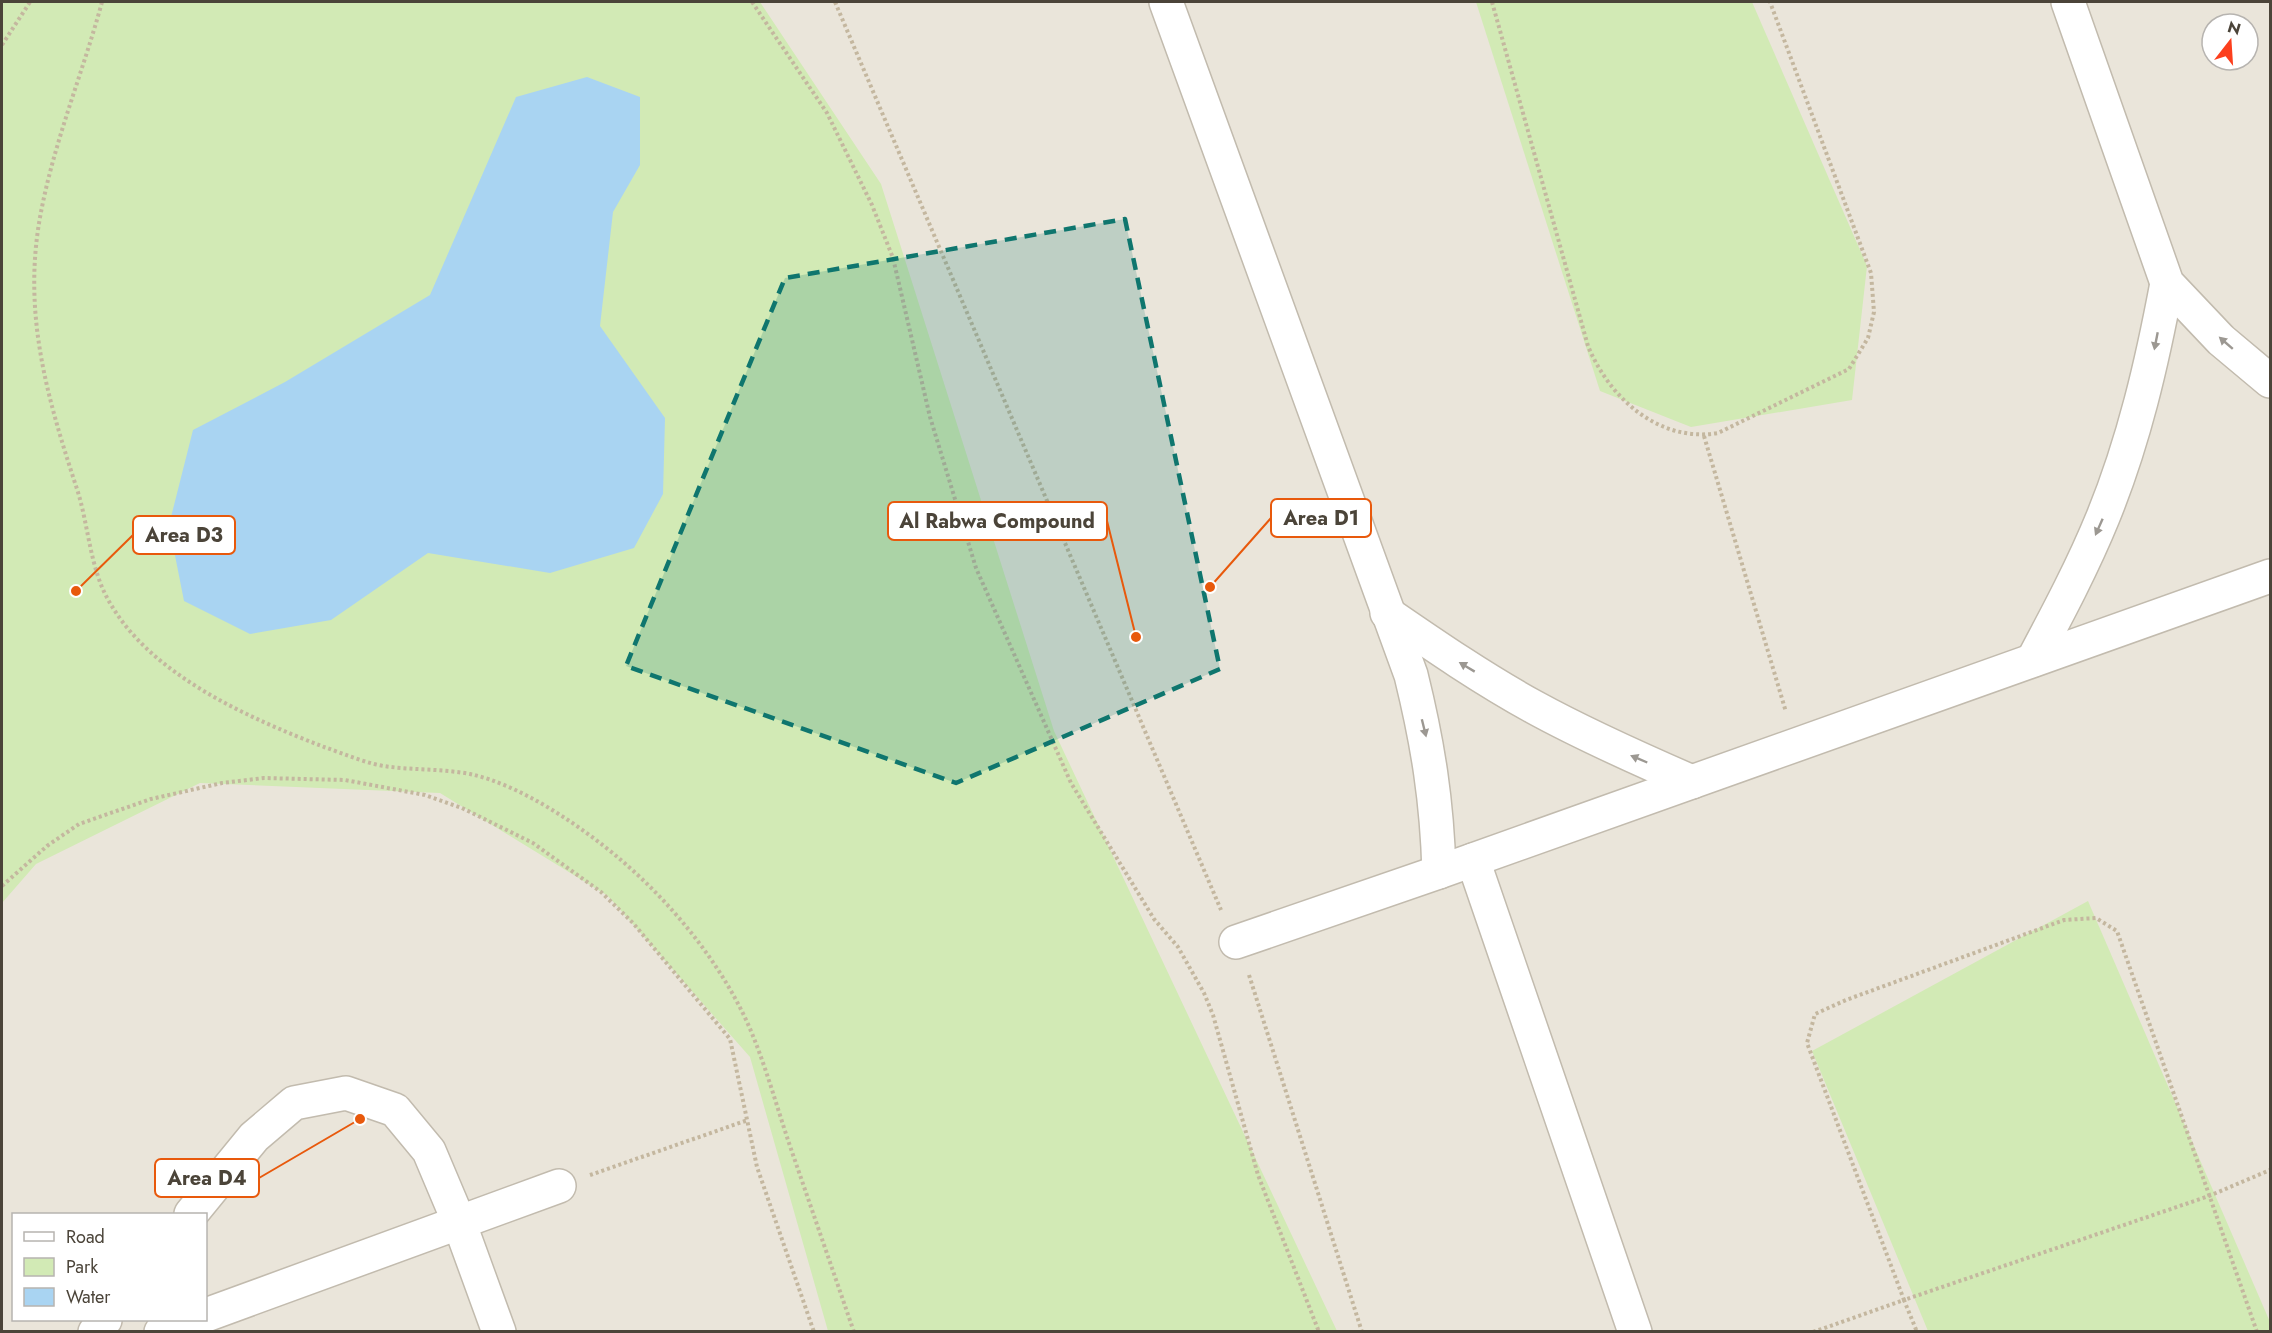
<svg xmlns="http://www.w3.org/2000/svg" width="2272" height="1333" viewBox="0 0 2272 1333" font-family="Jost,sans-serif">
<rect width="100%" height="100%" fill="#f6f3ec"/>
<path fill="#eae5da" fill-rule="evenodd" d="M 2,2 L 2270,2 L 2270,1331 L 2,1331 ZM 2212,24 L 2248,24 L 2248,60 L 2212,60 ZM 14,1214 L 206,1214 L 206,1320 L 14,1320 Z"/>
<g fill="#d2eab5">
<polygon points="2,2 760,2 881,184 1054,731 1337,1331 828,1331 750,1057 608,896 440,793 200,783 36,864 2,903"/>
<polygon points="1476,2 1752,2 1867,266 1852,400 1691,427 1600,391"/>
<polygon points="2088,901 2270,1322 2270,1331 1928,1331 1812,1051"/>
</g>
<polygon fill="#a9d4f2" points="587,77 640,97 640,165 613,212 600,326 665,418 663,494 634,548 550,573 428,553 331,620 250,634 184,601 169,525 193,430 285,382 430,295 516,97"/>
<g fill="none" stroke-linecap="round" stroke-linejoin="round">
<defs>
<g id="minor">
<path d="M 1166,2 L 1411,675 C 1428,744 1437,801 1439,872"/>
<polyline points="2068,2 2167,283 2221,340 2270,381"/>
<path d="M 1387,613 C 1435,646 1483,679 1534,707 C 1585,735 1639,759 1692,782"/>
<path d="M 2033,660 C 2058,613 2083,566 2103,517 C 2134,441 2152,363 2167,283"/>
<polyline points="1473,860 1635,1332"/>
<polyline points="1236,942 1439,872 2270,576"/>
<polyline points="191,1214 254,1137 294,1103 346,1093 395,1110 429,1151 459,1222 499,1332"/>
<polyline points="206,1315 559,1186"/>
<polyline points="95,1332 105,1320"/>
<polyline points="161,1332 194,1320"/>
</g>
</defs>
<use href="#minor" stroke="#c2bbae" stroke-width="36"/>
<g stroke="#c4b79f" stroke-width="4" stroke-dasharray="3 3" stroke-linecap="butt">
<path d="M 102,2 C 83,72 55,139 41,212 C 22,310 46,394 76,486 C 89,524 89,568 110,603 C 152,676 249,718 324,747 C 345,754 369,765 391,767 C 417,770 444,769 470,774 C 521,785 581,826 621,860 C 676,907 729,973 755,1041 C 769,1077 779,1114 791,1149 C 812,1210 833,1271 854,1332"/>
<polyline points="752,2 827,113 872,205 893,258 930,417 976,568 1071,783 1154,919 1178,947 1204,993 1213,1015 1258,1175 1319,1332"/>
<polyline points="835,2 1221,910"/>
<path d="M 1492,2 L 1588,346 C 1609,397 1658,443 1718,433 L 1849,369 L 1868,338 L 1874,312 L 1871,273 L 1770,2"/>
<polyline points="2,45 30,2"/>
<polyline points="1704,436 1786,712"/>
<polyline points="2,886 47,846 79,824 151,799 222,783 264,778 345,780 425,795 462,808 533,843 601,892 633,923 730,1039 757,1167 814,1332"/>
<polyline points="1249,975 1362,1332"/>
<polyline points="590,1175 748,1120"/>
<polyline points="1813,1332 1904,1300 1917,1332"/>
<polyline points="2257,1332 2117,931 2096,918 2064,920 1846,1000 1815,1014 1807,1043 1904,1300 2209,1196 2270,1170"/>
</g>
<use href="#minor" stroke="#fff" stroke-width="33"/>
</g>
<defs><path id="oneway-solid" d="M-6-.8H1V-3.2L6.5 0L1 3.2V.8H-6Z" transform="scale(1.5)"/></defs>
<g fill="#9c9892">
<use href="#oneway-solid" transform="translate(2156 341) rotate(101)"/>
<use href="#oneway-solid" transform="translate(2226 343) rotate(-139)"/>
<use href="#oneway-solid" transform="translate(2099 527) rotate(114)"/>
<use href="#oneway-solid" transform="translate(1467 667) rotate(-149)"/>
<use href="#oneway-solid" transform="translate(1424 728) rotate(76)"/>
<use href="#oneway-solid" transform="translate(1639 759) rotate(-157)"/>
</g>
<path fill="#0f766e" fill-opacity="0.2" stroke="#0f766e" stroke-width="4.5" stroke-dasharray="12 8" stroke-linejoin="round" d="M 1125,219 L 1220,669 L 956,783 L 626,666 L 785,278 Z"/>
<path fill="none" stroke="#e8590c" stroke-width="2" d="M1210 587L1271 518M1136 637L1107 521M76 591L133 535M360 1119L259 1178"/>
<g fill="#e8590c" stroke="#fff" stroke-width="2">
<circle cx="1210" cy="587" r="6"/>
<circle cx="1136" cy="637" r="6"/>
<circle cx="76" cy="591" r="6"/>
<circle cx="360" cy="1119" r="6"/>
</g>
<g fill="#fff" stroke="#e8590c" stroke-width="2">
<rect x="1271" y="499" width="100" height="38" rx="6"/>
<rect x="888" y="502" width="219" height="38" rx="6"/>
<rect x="133" y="516" width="102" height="38" rx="6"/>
<rect x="155" y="1159" width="104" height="38" rx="6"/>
</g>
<g font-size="20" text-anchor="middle" font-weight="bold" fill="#4b4439">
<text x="1321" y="525">Area D1</text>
<text x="997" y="528">Al Rabwa Compound</text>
<text x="184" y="542">Area D3</text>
<text x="207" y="1185">Area D4</text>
</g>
<rect width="2272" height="1333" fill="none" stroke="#4b4439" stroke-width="6"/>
<rect x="12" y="1213" width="195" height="108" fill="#ffffff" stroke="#b7b4b0" stroke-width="1.5"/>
<rect x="24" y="1232" width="30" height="9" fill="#ffffff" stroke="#b7b4b0" stroke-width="1.5"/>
<text x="66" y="1243" font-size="18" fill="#4b4439">Road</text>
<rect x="24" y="1258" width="30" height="18" fill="#d2eab5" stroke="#b7b4b0" stroke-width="1.5"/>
<text x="66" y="1273" font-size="18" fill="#4b4439">Park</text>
<rect x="24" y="1288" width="30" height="18" fill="#a9d4f2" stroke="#b7b4b0" stroke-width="1.5"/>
<text x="66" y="1303" font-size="18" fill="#4b4439">Water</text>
<g transform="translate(2230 42) rotate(17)"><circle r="28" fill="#ffffff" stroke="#b7b4b0" stroke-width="1.5"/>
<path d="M0-4.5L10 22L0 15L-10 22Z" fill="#fc3f1d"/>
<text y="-9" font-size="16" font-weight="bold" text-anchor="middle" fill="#4b4439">N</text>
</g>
</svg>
